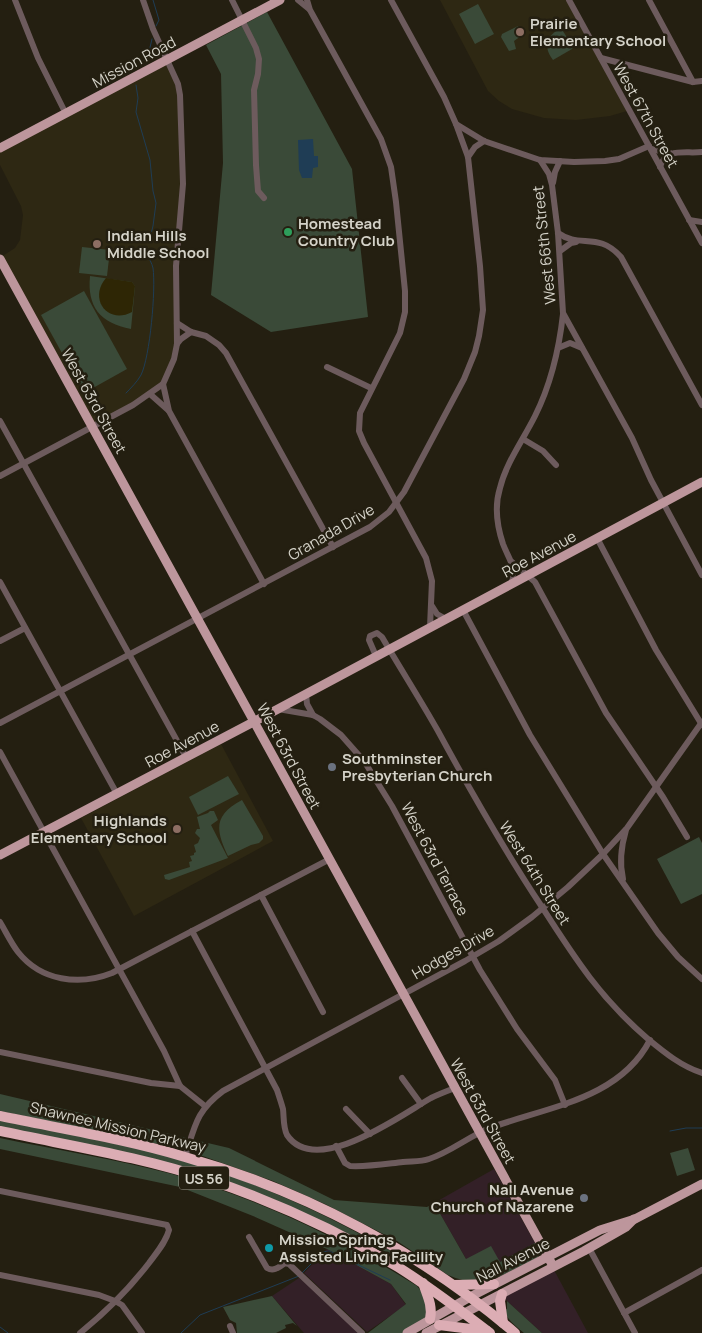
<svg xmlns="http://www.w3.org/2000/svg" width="702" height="1333" viewBox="0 0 702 1333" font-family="Manrope,sans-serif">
<rect width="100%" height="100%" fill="#241f11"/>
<g fill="#332027">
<polygon points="494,1169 535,1243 500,1262 466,1259 434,1203"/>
<polygon points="327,1249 391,1284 406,1305 367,1332 304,1273"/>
<polygon points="554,1270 588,1333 542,1333 507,1301 505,1298 508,1295"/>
<polygon points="299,1278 307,1284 358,1333 304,1333 272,1296"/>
</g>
<g fill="#2e2813">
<polygon points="440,0 566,0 627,111 610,116 576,120 544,118 512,109 499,101 488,91"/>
<polygon points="167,64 174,78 178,94 179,123 180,191 175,347 172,360 162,382 152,391 93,425 1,257 15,248 20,240 23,215 21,206 0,165 0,152"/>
<polygon points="221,744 273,841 134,916 81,818"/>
</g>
<g fill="#3a4a38">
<polygon points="478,4 494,34 475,44 459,14"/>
<polygon points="267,12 352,169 368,317 271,332 211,295 223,163 221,74 206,45"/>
<polygon points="518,26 521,32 521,36 514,41 516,49 509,51 501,37 502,34"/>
<path d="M 561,28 L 573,47 L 572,49 L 553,60 C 543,47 546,36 561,28 Z"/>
<polygon points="82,247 110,250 107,276 79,273"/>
<path d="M 90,276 L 132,282 L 135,286 L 131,329 C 100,323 87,307 90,276 Z"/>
<polygon points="84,291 127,369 84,393 41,315"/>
<polygon points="228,776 239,794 198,815 189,797"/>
<path d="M 242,800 L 263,836 L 263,839 L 259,843 L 251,845 L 228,856 C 215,829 214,815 242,800 Z"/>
<polygon points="210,811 214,811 218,820 211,825 228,858 169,880 165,879 164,875 190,867 189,862 192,861 190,856 194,855 194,853 196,852 194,845 198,843 200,838 195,833 197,829 200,829 197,817 208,813"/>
<polygon points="699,837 702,843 702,894 681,904 657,859"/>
<polygon points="0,1094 187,1138 184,1147 177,1148 0,1111"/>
<path d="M 0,1120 C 70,1135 142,1146 211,1169 C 277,1191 339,1221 400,1256 L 399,1258 L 273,1199 L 0,1127 Z"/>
<path d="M 0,1138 C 57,1150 115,1159 172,1174 C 259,1199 341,1238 417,1286 L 421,1291 L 429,1311 L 425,1320 L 402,1333 L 368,1333 L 406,1304 L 391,1284 L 327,1249 L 253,1216 L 180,1187 L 0,1149 Z"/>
<path d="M 195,1140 L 229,1148 L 334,1200 L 427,1207 L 434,1203 L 466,1259 L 491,1246 L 500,1262 L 535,1243 L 540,1253 L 537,1258 L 533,1261 C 501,1274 484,1291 448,1275 L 397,1241 L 325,1204 L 273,1181 L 197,1154 L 193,1150 Z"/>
<polygon points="688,1148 695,1170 677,1176 670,1153"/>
<polygon points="272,1296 297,1326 293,1323 285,1325 286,1328 276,1333 237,1333 236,1323 230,1320 223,1307"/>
<path d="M 507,1301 L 542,1333 L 524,1333 C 516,1326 507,1320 504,1310 L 507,1309 Z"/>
</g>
<path fill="#2e2605" d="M 106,278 L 132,282 L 135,286 L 132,312 C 108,325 88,299 106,278 Z"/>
<polygon fill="#1f3d55" points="313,139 314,156 318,156 318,167 313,168 312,178 302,178 299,170 298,140"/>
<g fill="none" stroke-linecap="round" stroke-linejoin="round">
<g stroke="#1f3d55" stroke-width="1">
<polyline points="153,0 159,20 156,26"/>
<polyline points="135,68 148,56 152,39"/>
<polyline points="136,85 138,98 136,112 150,160 153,191 156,203 153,226 149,242"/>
<path d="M 126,393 C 131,388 137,382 141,375 C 150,357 156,289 153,268 C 152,263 149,259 147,254"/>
<polyline points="670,1131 686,1128 702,1128"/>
<polyline points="302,1273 323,1252 329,1251 390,1280"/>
<polyline points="0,1327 8,1333"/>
<polyline points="181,1333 200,1315 299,1276"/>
</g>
<g stroke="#6d5b5d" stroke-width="6">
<polyline points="15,0 38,58 66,114"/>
<polyline points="232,0 256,48 259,59 258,74 254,90 256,165 258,191 264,198"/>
<polyline points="298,0 309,9"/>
<polyline points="307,0 310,10 381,139 391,167 396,202 405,291 405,312 400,333 360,413 359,431 364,443 426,558 432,581 430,627"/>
<polyline points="569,0 702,243"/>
<polyline points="649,0 693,82"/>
<polyline points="601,58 693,82 702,81"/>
<polyline points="456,124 484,141 540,160 574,162 605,161 619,159 649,146"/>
<polyline points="651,149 670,153"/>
<polyline points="468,157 475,147 484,141"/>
<polyline points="540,160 549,174 552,185 558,233 563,313 632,438 651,480 702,575"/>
<path d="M 660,167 C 666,147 685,154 702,152"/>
<polyline points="553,183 555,172 560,161"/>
<polyline points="689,220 702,222"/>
<path d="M 558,233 C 580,249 598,231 621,257 L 702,405"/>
<polyline points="560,251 571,243 576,242"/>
<polyline points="177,323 191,332 206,336 219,345 226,353 333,547"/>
<polyline points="177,344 181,339 191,332"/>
<polyline points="558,348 570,343 582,348"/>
<polyline points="327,367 371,388"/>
<polyline points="163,384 169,411 264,584"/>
<polyline points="150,394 168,410"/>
<polyline points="0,421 186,757"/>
<polyline points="523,439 543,451 556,465"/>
<polyline points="0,476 133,405 163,384 174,359 177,344 176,266 183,184 180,95 178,84 153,29 143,0"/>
<polyline points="597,538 656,650 702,725"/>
<polyline points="512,562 535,582 606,713 663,797 687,837"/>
<polyline points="0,582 117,794"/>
<path d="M 512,583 C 515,563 510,562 503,544 C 497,526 494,507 500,488 C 506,463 523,440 535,416 C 551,384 559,350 563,314"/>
<polyline points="432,606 437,614 446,619"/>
<polyline points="463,610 530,735 603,854 658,933 678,957 702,979"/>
<polyline points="0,641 25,628"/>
<path d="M 376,656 L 369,640 L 370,636 L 377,633 L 382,637 C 400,668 420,699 438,731 C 470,790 503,848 540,904 C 574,957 599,997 648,1039 C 665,1053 681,1066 702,1073"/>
<polyline points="306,694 307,704 313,715"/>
<polyline points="278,709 313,715 320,719 341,735 364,761 392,806 480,970 517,1029 555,1080 565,1105"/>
<polyline points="0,723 370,527 389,512 404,492 464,379 475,352 479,336 483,310 480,266 468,157 456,124 444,97 391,0"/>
<polyline points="0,752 164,1051 180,1086 205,1106"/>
<path d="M 623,879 C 619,862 621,847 626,830"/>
<polyline points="261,895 323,1012"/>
<path d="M 0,922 C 6,932 11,943 18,952 C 41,981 79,986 112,973 L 330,859"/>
<path d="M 192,931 L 277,1090 C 279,1096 281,1102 283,1109 C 284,1117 283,1127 287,1135 C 316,1178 401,1115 431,1098 C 439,1094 447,1091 455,1088"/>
<polyline points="0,1052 151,1083 180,1086"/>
<polyline points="402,1078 421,1104"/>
<polyline points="346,1109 370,1134"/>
<path d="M 336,1146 L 345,1163 L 350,1166 C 367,1167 385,1164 403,1162 C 411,1161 421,1162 429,1159 C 451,1152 469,1136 490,1128 C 546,1107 619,1100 650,1040"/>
<path d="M 185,1157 C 195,1126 196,1111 223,1091 L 465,961 L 499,941 L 532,917 L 568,887 L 603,854 L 627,828 L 702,722"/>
<path d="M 0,1191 L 167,1225 L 169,1230 C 166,1242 157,1252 149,1263 C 129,1289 106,1312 80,1333"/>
<path d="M 249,1237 L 267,1268 C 274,1272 279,1267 285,1263 L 289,1264 L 362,1333"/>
<polyline points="589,1248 635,1333"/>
<polyline points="0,1275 99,1295 115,1301 122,1305 142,1333"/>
<polyline points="624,1313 702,1270"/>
<polyline points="230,1326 233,1333"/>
</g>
<g stroke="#bd969c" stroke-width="9">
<polyline points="0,148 280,0"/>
<polyline points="0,259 553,1266"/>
<polyline points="0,855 278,709 702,482"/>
<polyline points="407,1333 470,1297 600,1230 635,1219 702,1184"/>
<polyline points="426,1333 584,1251 626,1227 634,1219"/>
</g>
<g stroke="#dcadb4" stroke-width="10">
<path d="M 0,1116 C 62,1129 125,1139 185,1157 C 305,1191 420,1252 515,1333"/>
<path d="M 0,1131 C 70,1146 142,1157 210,1180 C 275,1202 338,1231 398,1267 C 430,1287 460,1310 490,1333"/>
<path d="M 423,1283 C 427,1295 433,1306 430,1319"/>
<polyline points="454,1285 494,1284"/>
<polyline points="502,1294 500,1301 503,1323"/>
<polyline points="439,1325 487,1331"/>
</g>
</g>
<g fill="#8d6e63" stroke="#241f11" stroke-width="2">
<circle cx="520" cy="32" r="5"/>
<circle cx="97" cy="244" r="5"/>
<circle cx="177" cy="829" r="5"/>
</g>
<circle fill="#2e9e5b" stroke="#241f11" stroke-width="2" cx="288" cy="232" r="5"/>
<g fill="#6b7280" stroke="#241f11" stroke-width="2">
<circle cx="332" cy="767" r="5"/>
<circle cx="584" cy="1198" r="5"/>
</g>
<circle fill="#0f9aa8" stroke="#241f11" stroke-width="2" cx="269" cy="1248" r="5"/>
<g text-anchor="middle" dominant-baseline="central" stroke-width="5" stroke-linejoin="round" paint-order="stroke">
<rect fill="#241f11" stroke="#9f9c91" stroke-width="1" x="179" y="1166.5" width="50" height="23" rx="4"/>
<g font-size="14" font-weight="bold" fill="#d4d2c8">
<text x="204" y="1178">US 56</text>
</g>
<g font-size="15" font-weight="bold" fill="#d4d2c8" stroke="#241f11" text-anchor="start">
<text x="530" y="23">Prairie<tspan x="530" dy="17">Elementary School</tspan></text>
<text x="298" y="223">Homestead<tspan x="298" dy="17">Country Club</tspan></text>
<text x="107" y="235">Indian Hills<tspan x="107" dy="17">Middle School</tspan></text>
<text x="342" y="758">Southminster<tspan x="342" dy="17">Presbyterian Church</tspan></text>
<text x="167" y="820" text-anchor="end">Highlands<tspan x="167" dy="17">Elementary School</tspan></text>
<text x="574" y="1189" text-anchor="end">Nall Avenue<tspan x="574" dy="17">Church of Nazarene</tspan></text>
<text x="279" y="1239">Mission Springs<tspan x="279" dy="17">Assisted Living Facility</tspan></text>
</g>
<g font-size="15" fill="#d4d2c8" stroke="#241f11">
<text transform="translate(134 62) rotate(-28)">Mission Road</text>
<text transform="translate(646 115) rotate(61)">West 67th Street</text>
<text transform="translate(544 245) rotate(-96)">West 66th Street</text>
<text transform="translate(94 401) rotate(61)">West 63rd Street</text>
<text transform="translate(331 532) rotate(-30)">Granada Drive</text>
<text transform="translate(539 554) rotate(-28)">Roe Avenue</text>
<text transform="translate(182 744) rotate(-28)">Roe Avenue</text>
<text transform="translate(289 756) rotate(62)">West 63rd Street</text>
<text transform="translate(435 859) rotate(62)">West 63rd Terrace</text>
<text transform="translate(535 873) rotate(58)">West 64th Street</text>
<text transform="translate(453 952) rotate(-30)">Hodges Drive</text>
<text transform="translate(483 1111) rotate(61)">West 63rd Street</text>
<text transform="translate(118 1127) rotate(13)">Shawnee Mission Parkway</text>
<text transform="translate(513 1260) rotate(-27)">Nall Avenue</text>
</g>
</g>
</svg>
